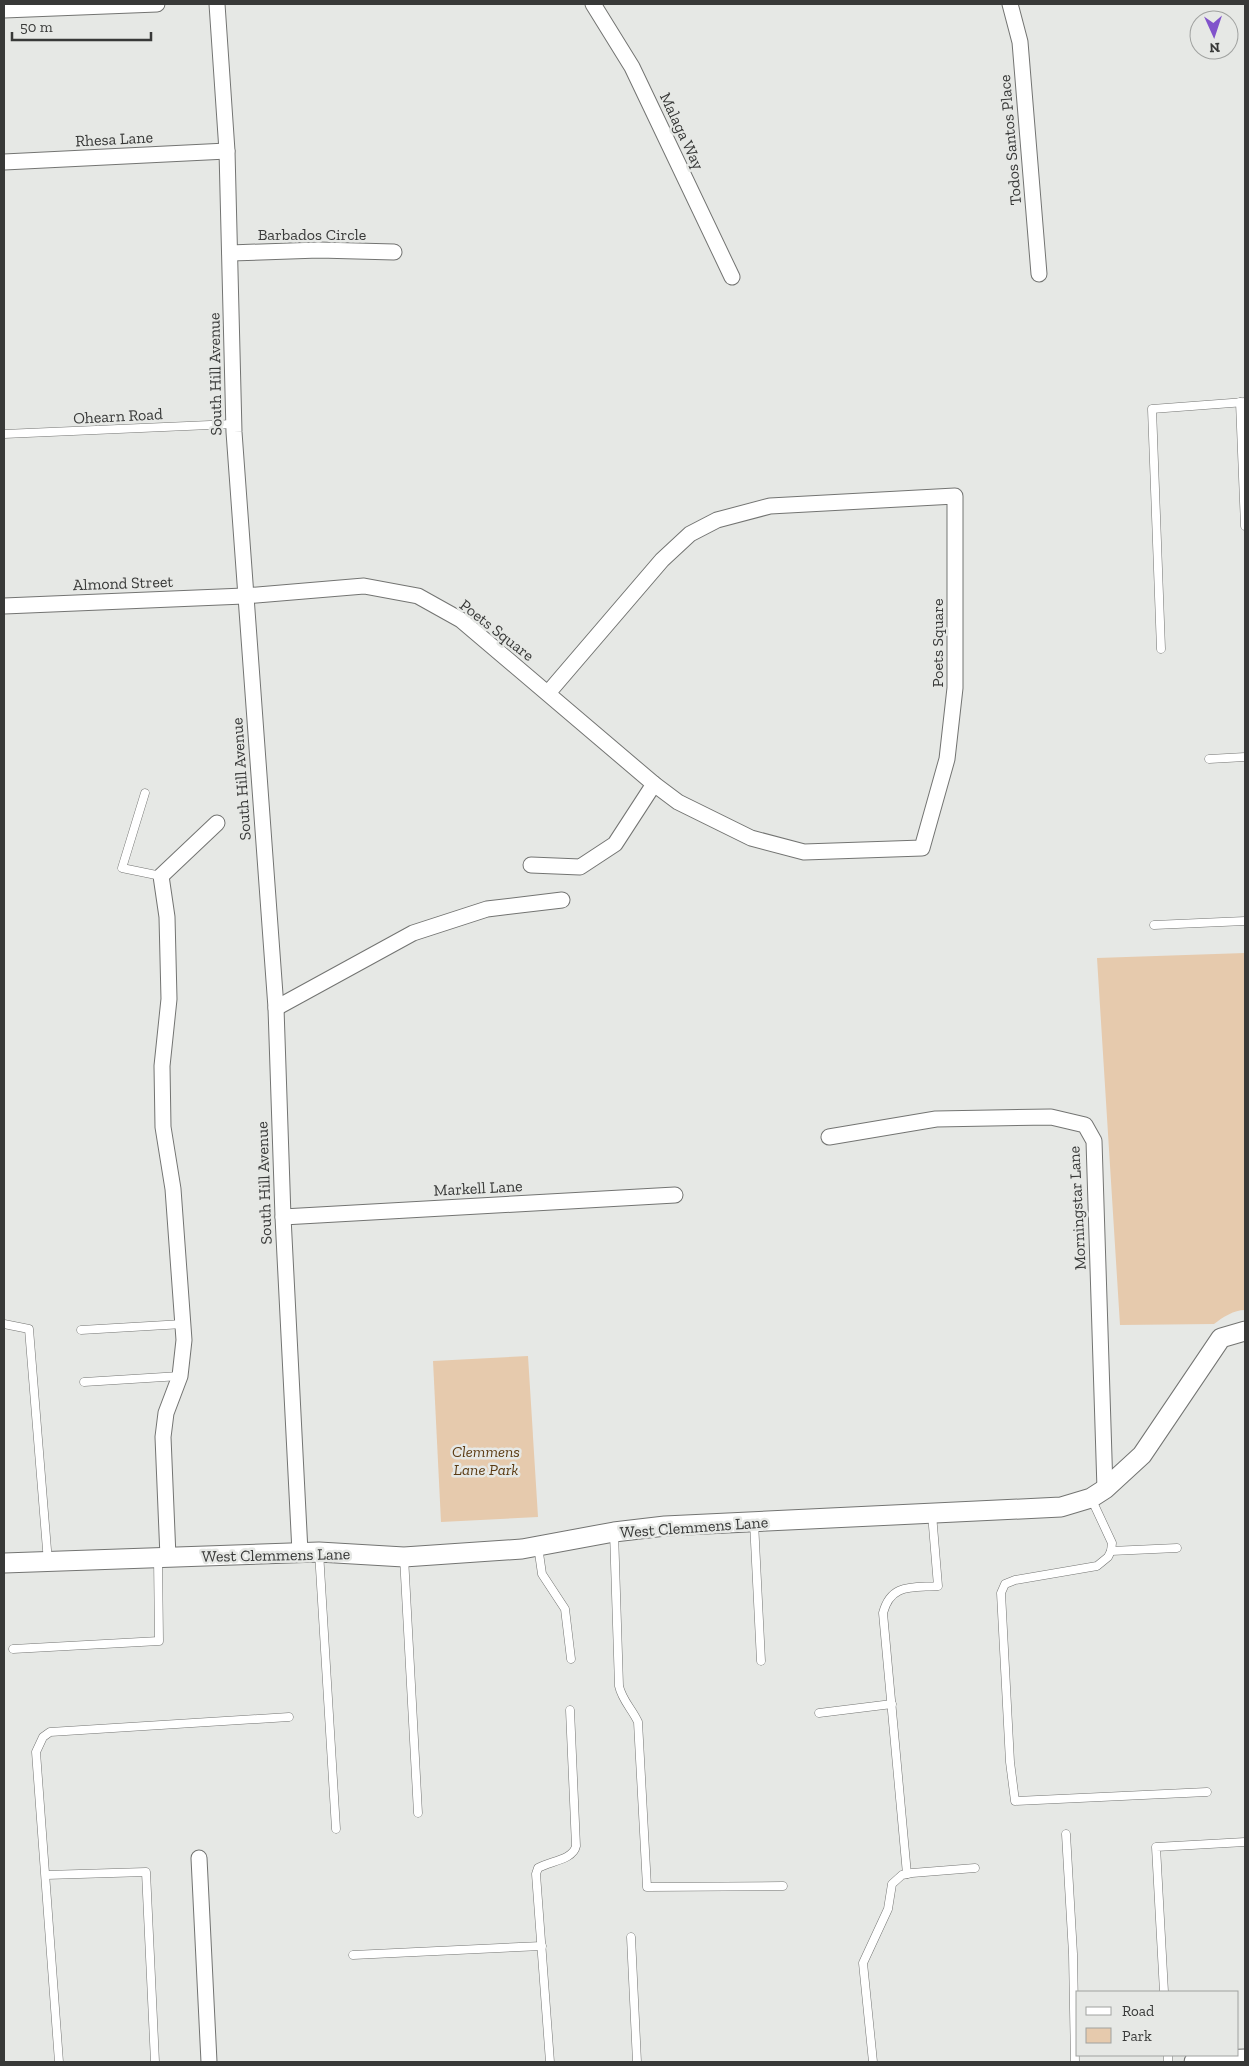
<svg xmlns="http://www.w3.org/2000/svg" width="1249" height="2066" viewBox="0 0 1249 2066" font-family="'Zilla Slab',serif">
<rect width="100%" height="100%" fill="#e6e8e5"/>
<g fill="#e6caad">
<path d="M 1245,953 L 1245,1310 C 1234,1310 1223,1317 1214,1324 L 1120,1325 L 1097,958 Z"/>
<polygon points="528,1356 538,1517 441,1522 433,1361"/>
</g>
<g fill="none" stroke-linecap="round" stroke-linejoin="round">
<defs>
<g id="service">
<polyline points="1240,402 1245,526"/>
<polyline points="4,434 233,424"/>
<polyline points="1161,649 1152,409 1245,402"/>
<polyline points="1209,759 1245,757"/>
<polyline points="145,793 122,868 161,876"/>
<polyline points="1154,925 1245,921"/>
<polyline points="4,1324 29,1329 48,1562"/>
<polyline points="81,1330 183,1324"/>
<polyline points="84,1382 180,1376"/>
<polyline points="1091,1498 1112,1543 1111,1551 1108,1557 1097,1566 1015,1580 1005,1584 1001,1593 1010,1762 1015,1801 1207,1792"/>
<polyline points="754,1522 761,1661"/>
<path d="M 614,1532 L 619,1686 C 622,1700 632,1709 638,1722 L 647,1887 L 783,1886"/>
<polyline points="538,1546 542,1574 565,1609 571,1659"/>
<polyline points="1111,1551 1177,1548"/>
<polyline points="319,1552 336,1829"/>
<polyline points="404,1557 418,1813"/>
<polyline points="13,1649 159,1641 158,1558"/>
<polyline points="819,1713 892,1704"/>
<polyline points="1066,1834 1073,1954 1075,2062"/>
<path d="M 907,1874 L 883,1613 C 891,1583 912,1588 938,1586 L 932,1514"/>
<polyline points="46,1875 146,1872 155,2062"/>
<polyline points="631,1937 637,2062"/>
<polyline points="353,1955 542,1946"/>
<polyline points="1164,1992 1156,1847 1245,1842"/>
<polyline points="1168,2055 1168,2062"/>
<polyline points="59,2062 36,1752 43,1737 50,1732 289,1717"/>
<path d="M 550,2062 L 536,1874 L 538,1868 C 550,1861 573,1860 576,1846 L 570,1710"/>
<polyline points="873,2062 863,1963 888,1909 892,1884 902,1875 912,1873 975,1868"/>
</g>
<g id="minor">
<polyline points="217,4 227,151 234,432 276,1008 283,1217 300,1552"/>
<polyline points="593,4 632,67 732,277"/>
<polyline points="1010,4 1020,42 1039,274"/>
<polyline points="4,10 157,4"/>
<polyline points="4,162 227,151"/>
<polyline points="230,253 319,250 394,252"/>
<polyline points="4,606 244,596 364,586 418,596 461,620 654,784 678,802 751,838 804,852 922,848 947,759 955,688 955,496 770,506 717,520 690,534 662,560 548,693"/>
<polyline points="531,865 580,867 615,844 654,784"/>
<polyline points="276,1008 413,933 487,909 562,900"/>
<polyline points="829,1137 936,1119 1051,1117 1085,1125 1094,1141 1105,1489"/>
<polyline points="283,1217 675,1195"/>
<polyline points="168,1557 163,1437 166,1413 180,1376 184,1340 173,1189 163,1127 162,1066 169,999 167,917 161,876 217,823"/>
<polyline points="199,1858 209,2062"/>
</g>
<polyline id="tertiary" points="4,1563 319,1552 404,1557 522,1549 614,1532 665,1526 1061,1507 1091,1498 1105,1489 1142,1455 1221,1338 1245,1331"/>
<polyline id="secondary" points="1195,2062 1245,2060"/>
</defs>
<use href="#service" stroke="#737472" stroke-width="9"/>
<use href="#minor" stroke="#737472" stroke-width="17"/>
<use href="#tertiary" stroke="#737472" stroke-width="21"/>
<use href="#secondary" stroke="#737472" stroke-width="23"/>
<use href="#service" stroke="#fff" stroke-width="8"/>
<use href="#minor" stroke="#fff" stroke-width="15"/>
<use href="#tertiary" stroke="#fff" stroke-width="19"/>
<use href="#secondary" stroke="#fff" stroke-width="21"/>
</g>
<g text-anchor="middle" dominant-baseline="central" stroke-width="5" stroke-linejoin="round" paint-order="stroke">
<g font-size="16" fill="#383938" stroke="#e6e8e5">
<text transform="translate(682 131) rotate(65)">Malaga Way</text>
<text transform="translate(114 139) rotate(-3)">Rhesa Lane</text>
<text transform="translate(1010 140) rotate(-95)">Todos Santos Place</text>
<text x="312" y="234">Barbados Circle</text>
<text transform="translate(215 374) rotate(-91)">South Hill Avenue</text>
<text transform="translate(118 416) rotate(-3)">Ohearn Road</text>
<text transform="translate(123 583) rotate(-2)">Almond Street</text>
<text transform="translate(497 630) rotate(38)">Poets Square</text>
<text transform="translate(937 643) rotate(-90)">Poets Square</text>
<text transform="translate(241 779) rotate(-94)">South Hill Avenue</text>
<text transform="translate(264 1183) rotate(-92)">South Hill Avenue</text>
<text transform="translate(478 1188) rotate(-3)">Markell Lane</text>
<text transform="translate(1077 1208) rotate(-93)">Morningstar Lane</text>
<text transform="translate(694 1527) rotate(-4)">West Clemmens Lane</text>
<text transform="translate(276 1555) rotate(-1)">West Clemmens Lane</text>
</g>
<g font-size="16" font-style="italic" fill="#5b3b13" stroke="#e6e8e5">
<text x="486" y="1451">Clemmens<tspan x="486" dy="18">Lane Park</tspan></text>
</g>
</g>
<rect width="1249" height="2066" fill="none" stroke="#383938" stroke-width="10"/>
<rect x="1076" y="1991" width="162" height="65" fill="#e6e8e5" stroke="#a0a2a0"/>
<rect x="1086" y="2007" width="25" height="8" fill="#ffffff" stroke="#a0a2a0"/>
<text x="1122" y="2016" font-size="15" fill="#383938">Road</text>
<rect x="1086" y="2028" width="25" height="15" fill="#e6caad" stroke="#a0a2a0"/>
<text x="1122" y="2041" font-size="15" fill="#383938">Park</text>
<g transform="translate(1214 35) rotate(177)"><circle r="24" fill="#e6e8e5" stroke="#a0a2a0"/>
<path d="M0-4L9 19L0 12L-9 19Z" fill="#8153cb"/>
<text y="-8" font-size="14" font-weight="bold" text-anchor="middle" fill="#383938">N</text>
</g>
<path d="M12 32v8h139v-8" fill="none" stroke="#383938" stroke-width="2.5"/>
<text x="20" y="32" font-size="15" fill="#383938" stroke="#e6e8e5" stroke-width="4" paint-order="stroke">50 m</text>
</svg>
